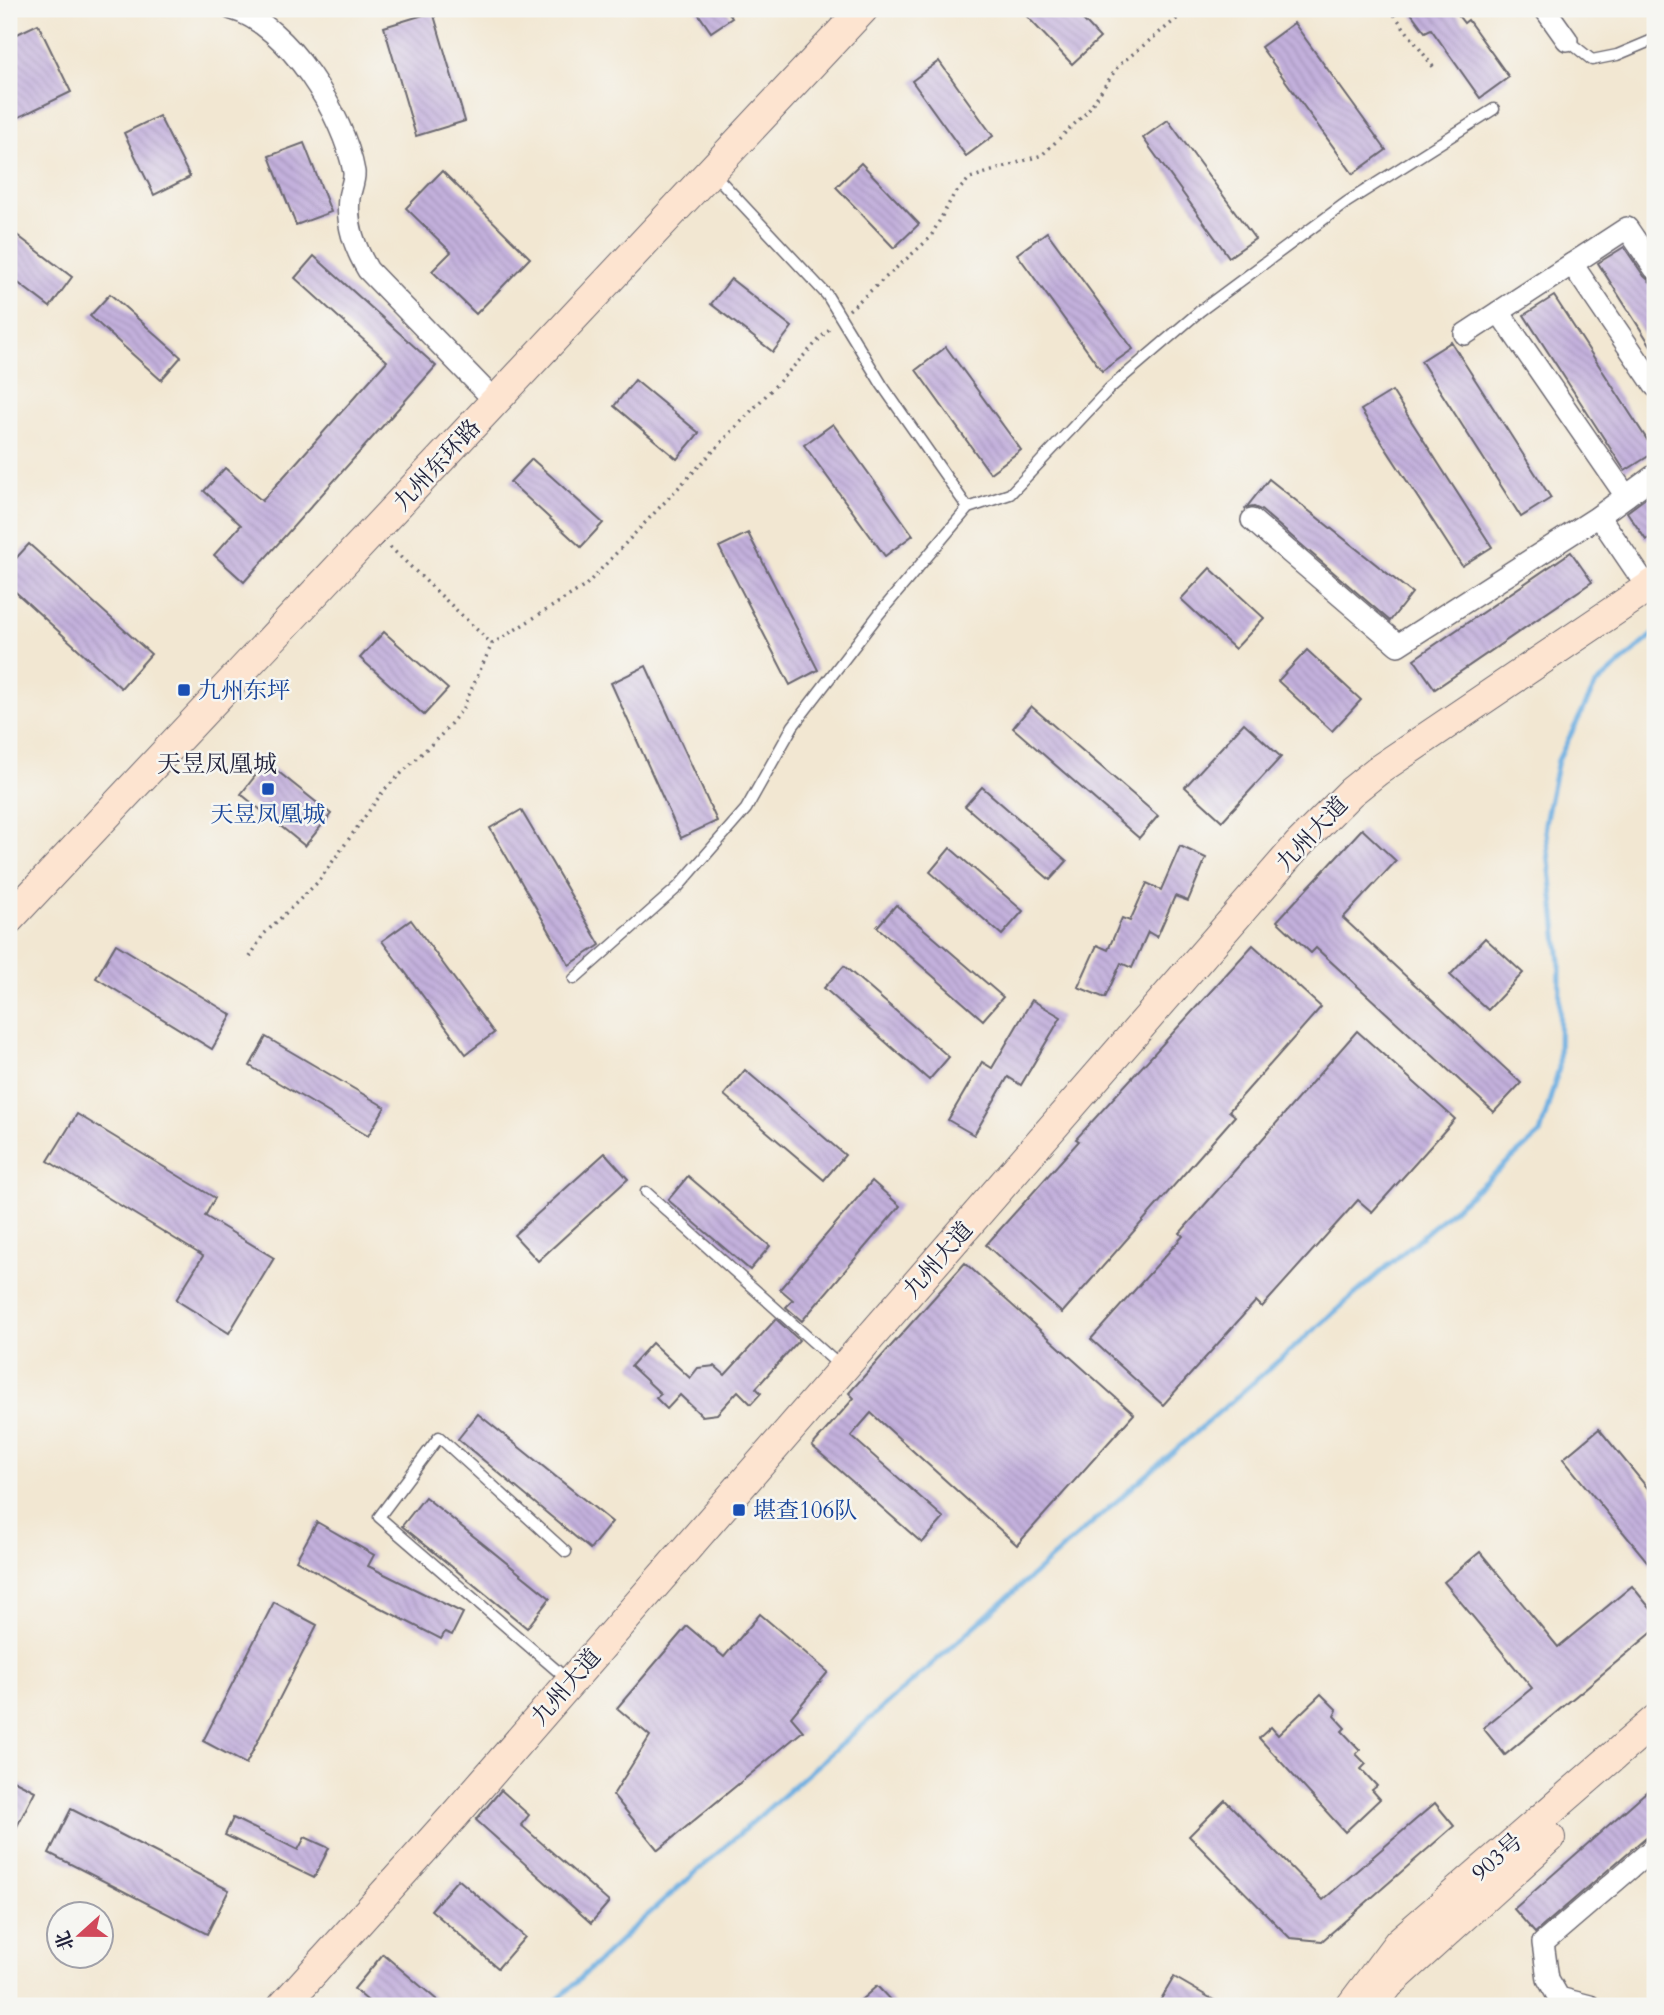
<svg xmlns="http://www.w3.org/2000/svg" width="1664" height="2015" viewBox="0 0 1664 2015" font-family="Cardo,'Noto Serif SC',serif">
<defs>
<pattern id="building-back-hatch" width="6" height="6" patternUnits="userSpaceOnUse" patternTransform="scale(1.75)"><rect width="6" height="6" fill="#c3b0dc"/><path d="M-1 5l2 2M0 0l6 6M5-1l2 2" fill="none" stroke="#a797be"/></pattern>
</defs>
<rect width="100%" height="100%" fill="#f6f6f2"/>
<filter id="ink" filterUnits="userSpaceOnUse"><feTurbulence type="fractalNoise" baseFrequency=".0143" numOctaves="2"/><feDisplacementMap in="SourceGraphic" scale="14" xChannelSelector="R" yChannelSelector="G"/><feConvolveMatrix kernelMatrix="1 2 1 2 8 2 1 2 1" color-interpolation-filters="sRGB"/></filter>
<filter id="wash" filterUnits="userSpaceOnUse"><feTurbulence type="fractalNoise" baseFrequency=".00686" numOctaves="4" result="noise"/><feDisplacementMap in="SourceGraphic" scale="28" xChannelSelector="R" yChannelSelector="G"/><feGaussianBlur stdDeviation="1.57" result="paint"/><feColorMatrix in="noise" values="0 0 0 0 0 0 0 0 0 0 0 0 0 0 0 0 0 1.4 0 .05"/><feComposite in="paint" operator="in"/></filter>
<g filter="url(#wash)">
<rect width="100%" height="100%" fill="#f2e7d2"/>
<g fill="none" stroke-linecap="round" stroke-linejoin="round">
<polyline stroke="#6dafe1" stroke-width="5" points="551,2006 643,1919 1135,1485 1540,1134 1559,1068 1560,962 1545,823 1558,760 1595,686 1655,633"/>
</g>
<g id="blocks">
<g fill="url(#building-back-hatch)">
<polygon points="695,9 725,9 732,18 711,32"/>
<polygon points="1020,9 1073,9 1100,38 1072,64"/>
<polygon points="1408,9 1453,9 1464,23 1468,20 1509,77 1480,98 1431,29 1425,32"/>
<polygon points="433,12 465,121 416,136 384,27"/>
<polygon points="1294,23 1386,150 1353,174 1261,47"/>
<polygon points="38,24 71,92 9,122 9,38"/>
<polygon points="939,61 993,136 966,156 912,81"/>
<polygon points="159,116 190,177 154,195 124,133"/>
<polygon points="1168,120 1255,239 1229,257 1143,138"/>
<polygon points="304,143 331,212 296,225 269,156"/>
<polygon points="861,163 919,224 894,248 836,187"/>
<polygon points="442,171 530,258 476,314 432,271 451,252 406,208"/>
<polygon points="9,229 72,277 50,307 9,276"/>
<polygon points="1047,232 1133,349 1102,371 1017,254"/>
<polygon points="1624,247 1644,276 1655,286 1655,352 1598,263"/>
<polygon points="314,256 436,366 244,582 214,555 241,525 204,491 225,468 262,501 387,361 295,278"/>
<polygon points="731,279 792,327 773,352 711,304"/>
<polygon points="110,294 181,357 161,380 90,316"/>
<polygon points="1554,296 1655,452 1625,471 1524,315"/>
<polygon points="1451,342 1551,498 1521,517 1421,361"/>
<polygon points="946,347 1021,450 990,473 916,370"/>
<polygon points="635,380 699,433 677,459 614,406"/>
<polygon points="1392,391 1492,547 1462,566 1361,410"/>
<polygon points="833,424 913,535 885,556 804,445"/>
<polygon points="532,459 603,523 581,547 510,482"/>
<polygon points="1269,479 1412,593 1390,621 1261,510 1254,507 1246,508"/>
<polygon points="1655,491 1655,534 1646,540 1627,512"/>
<polygon points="748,533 818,670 790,685 719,547"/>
<polygon points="29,544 151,654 121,688 9,586 9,566"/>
<polygon points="1571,552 1592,582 1435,689 1414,659"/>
<polygon points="1210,568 1264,618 1235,649 1181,599"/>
<polygon points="384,632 448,689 424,715 360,658"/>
<polygon points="1307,650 1361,700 1332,731 1278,681"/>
<polygon points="646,666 717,821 681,838 611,683"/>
<polygon points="1031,706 1158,816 1139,838 1013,728"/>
<polygon points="1244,723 1281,757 1222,821 1185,787"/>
<polygon points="266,762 331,814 305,846 241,794"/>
<polygon points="982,787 1067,861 1050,880 965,806"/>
<polygon points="521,810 600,945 569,965 490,828"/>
<polygon points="1362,829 1396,861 1343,918 1521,1083 1494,1112 1316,948 1311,953 1277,921"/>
<polygon points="1180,846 1206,858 1188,901 1175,896 1157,937 1148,932 1132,968 1121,963 1105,998 1078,987 1097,945 1108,950 1122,918 1130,921 1147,883 1161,890"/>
<polygon points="950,848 1023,911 1002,935 930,872"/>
<polygon points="896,905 1003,997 983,1020 877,927"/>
<polygon points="411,920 494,1033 466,1054 382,941"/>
<polygon points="1485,938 1523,973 1488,1010 1450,975"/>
<polygon points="116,944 232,1015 212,1049 96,978"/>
<polygon points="1253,945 1321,1007 1229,1111 1235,1116 1062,1313 986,1245 1079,1141 1076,1139"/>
<polygon points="844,966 949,1057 929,1080 824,988"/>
<polygon points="1032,1000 1061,1017 1021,1085 1008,1077 974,1135 948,1120 982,1062 992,1068"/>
<polygon points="1357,1031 1455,1119 1372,1212 1358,1200 1262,1307 1256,1301 1163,1405 1091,1339 1183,1236 1180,1233"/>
<polygon points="266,1037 385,1107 368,1136 250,1066"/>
<polygon points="745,1070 845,1155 824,1180 724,1095"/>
<polygon points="77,1114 215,1198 205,1216 274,1258 229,1333 176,1300 203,1256 48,1161"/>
<polygon points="605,1153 628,1179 538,1261 514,1235"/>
<polygon points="688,1176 770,1246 750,1270 668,1200"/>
<polygon points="872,1181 900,1206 802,1321 786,1307 793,1300 780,1289"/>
<polygon points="965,1263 1134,1414 1017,1545 871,1413 851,1436 944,1518 922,1543 812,1446 854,1398 849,1393"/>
<polygon points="776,1319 799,1340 756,1388 761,1393 751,1404 738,1391 717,1414 702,1416 680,1395 667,1409 656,1398 661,1394 631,1366 652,1343 690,1378 698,1368 715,1366 725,1375"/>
<polygon points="478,1414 612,1522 590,1549 458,1439"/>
<polygon points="1599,1429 1655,1497 1655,1571 1563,1459"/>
<polygon points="425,1497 550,1598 527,1628 402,1526"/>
<polygon points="317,1522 374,1555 368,1566 463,1613 452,1635 445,1632 441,1639 369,1602 296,1560"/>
<polygon points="1480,1552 1558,1647 1632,1586 1655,1614 1655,1630 1505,1755 1483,1728 1532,1688 1444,1582"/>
<polygon points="274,1602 317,1625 246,1764 203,1741"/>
<polygon points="760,1614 828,1672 791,1717 803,1731 658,1850 613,1795 650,1736 617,1708 687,1626 724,1657"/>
<polygon points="1321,1694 1337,1710 1334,1716 1345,1728 1342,1731 1360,1750 1356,1754 1366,1764 1361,1769 1377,1786 1372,1790 1380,1799 1345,1832 1259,1738 1271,1727 1278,1735"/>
<polygon points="9,1778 35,1791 9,1842"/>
<polygon points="1655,1784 1655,1832 1646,1837 1535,1933 1514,1909"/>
<polygon points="501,1790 529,1815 521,1825 609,1902 591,1923 476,1820"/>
<polygon points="1225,1800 1323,1900 1435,1803 1454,1826 1322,1941 1290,1938 1189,1836"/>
<polygon points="71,1809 229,1890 207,1934 49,1853"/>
<polygon points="233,1818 298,1850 305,1837 329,1848 314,1878 225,1835"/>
<polygon points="458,1879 525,1937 498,1968 431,1910"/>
<polygon points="383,1954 444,2006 374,2006 354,1989"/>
<polygon points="1174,1977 1224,2006 1157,2006"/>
<polygon points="877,1986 896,2006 854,2006"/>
</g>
</g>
</g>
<g filter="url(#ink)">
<use href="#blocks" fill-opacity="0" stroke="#6b6770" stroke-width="2"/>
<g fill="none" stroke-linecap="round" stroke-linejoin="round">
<defs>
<g id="lane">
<polyline points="1567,40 1592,60 1617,55 1655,39"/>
<polyline points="713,173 827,295 882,385 968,508"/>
<polyline points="574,979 678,887 746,809 793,726 879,614 968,508 1010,494 1110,388 1200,311 1347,202 1494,109"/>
<polyline points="646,1192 841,1367"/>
<polyline points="566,1552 439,1437 379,1517 568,1680"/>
</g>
<g id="street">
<path d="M 232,9 C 289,25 344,116 354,172 C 355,180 350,190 349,198 C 346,225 355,248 368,270 L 496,402"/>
<polyline points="1545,9 1567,40"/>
<polyline points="1572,264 1655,386"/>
<polyline points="1499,312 1626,496"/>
<polyline points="1465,334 1627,228 1655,269"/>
<polyline points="1599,516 1648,588"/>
<polyline points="1252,520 1398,645 1599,516 1655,475"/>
<polyline points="1590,2006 1559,1998 1548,1979 1543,1943 1655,1847"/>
</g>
<g id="secondary">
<polyline points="9,919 863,9"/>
<polyline points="1375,2003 1388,1985 1550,1838"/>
<polyline points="283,2006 453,1817 1299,844 1351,792 1377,771 1655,583"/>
<polyline points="1351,2006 1399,1942 1655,1720"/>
</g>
</defs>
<use href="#lane" stroke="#6b6770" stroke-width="13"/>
<use href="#street" stroke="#6b6770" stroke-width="24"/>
<use href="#secondary" stroke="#6b6770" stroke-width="32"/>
<g stroke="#6b6770" stroke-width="3.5" stroke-dasharray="2 5" stroke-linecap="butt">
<polyline points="1390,9 1434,68"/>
<polyline points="849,310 930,238 953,196 970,178 1042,155 1086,113 1119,65 1189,9"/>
<polyline points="390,547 492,644"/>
<polyline points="250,957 263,935 318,882 384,790 441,735 462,710 492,644 585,586 831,327"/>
</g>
<use href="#lane" stroke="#fff" stroke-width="10"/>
<use href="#street" stroke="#fff" stroke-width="21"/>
<use href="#secondary" stroke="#fde4d0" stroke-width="30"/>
</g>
</g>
<g fill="#1a4fb4" stroke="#f6f6f2" stroke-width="2.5">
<rect x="177" y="683" width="14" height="14" rx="3.5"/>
<rect x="261" y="782" width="14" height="14" rx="3.5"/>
<rect x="732" y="1503" width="14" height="14" rx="3.5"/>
</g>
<g text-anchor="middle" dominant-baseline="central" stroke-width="5" stroke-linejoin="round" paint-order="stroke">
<g font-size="23" fill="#22223b" stroke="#f6f6f2">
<text transform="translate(437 465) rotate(-47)">九州东环路</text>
<text transform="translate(1312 834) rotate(-47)">九州大道</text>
<text transform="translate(938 1260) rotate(-49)">九州大道</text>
<text transform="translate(566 1687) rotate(-49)">九州大道</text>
<text transform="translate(1497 1857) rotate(-41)">903号</text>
</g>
<g font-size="23" fill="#164399" stroke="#f6f6f2" text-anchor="start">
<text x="198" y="690">九州东坪</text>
<text x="268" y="814" text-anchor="middle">天昱凤凰城</text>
<text x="753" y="1510">堪查106队</text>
</g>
<g font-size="24" fill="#22223b" stroke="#f6f6f2">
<text x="217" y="764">天昱凤凰城</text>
</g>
</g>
<rect width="1664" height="2015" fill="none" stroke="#f6f6f2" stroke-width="35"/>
<g transform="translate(80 1935) rotate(249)"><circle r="33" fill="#f6f6f2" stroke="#a1a1a9" stroke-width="2"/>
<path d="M0-5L12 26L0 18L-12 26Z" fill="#d1495b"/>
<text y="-10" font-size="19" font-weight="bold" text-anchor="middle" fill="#22223b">北</text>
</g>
</svg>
